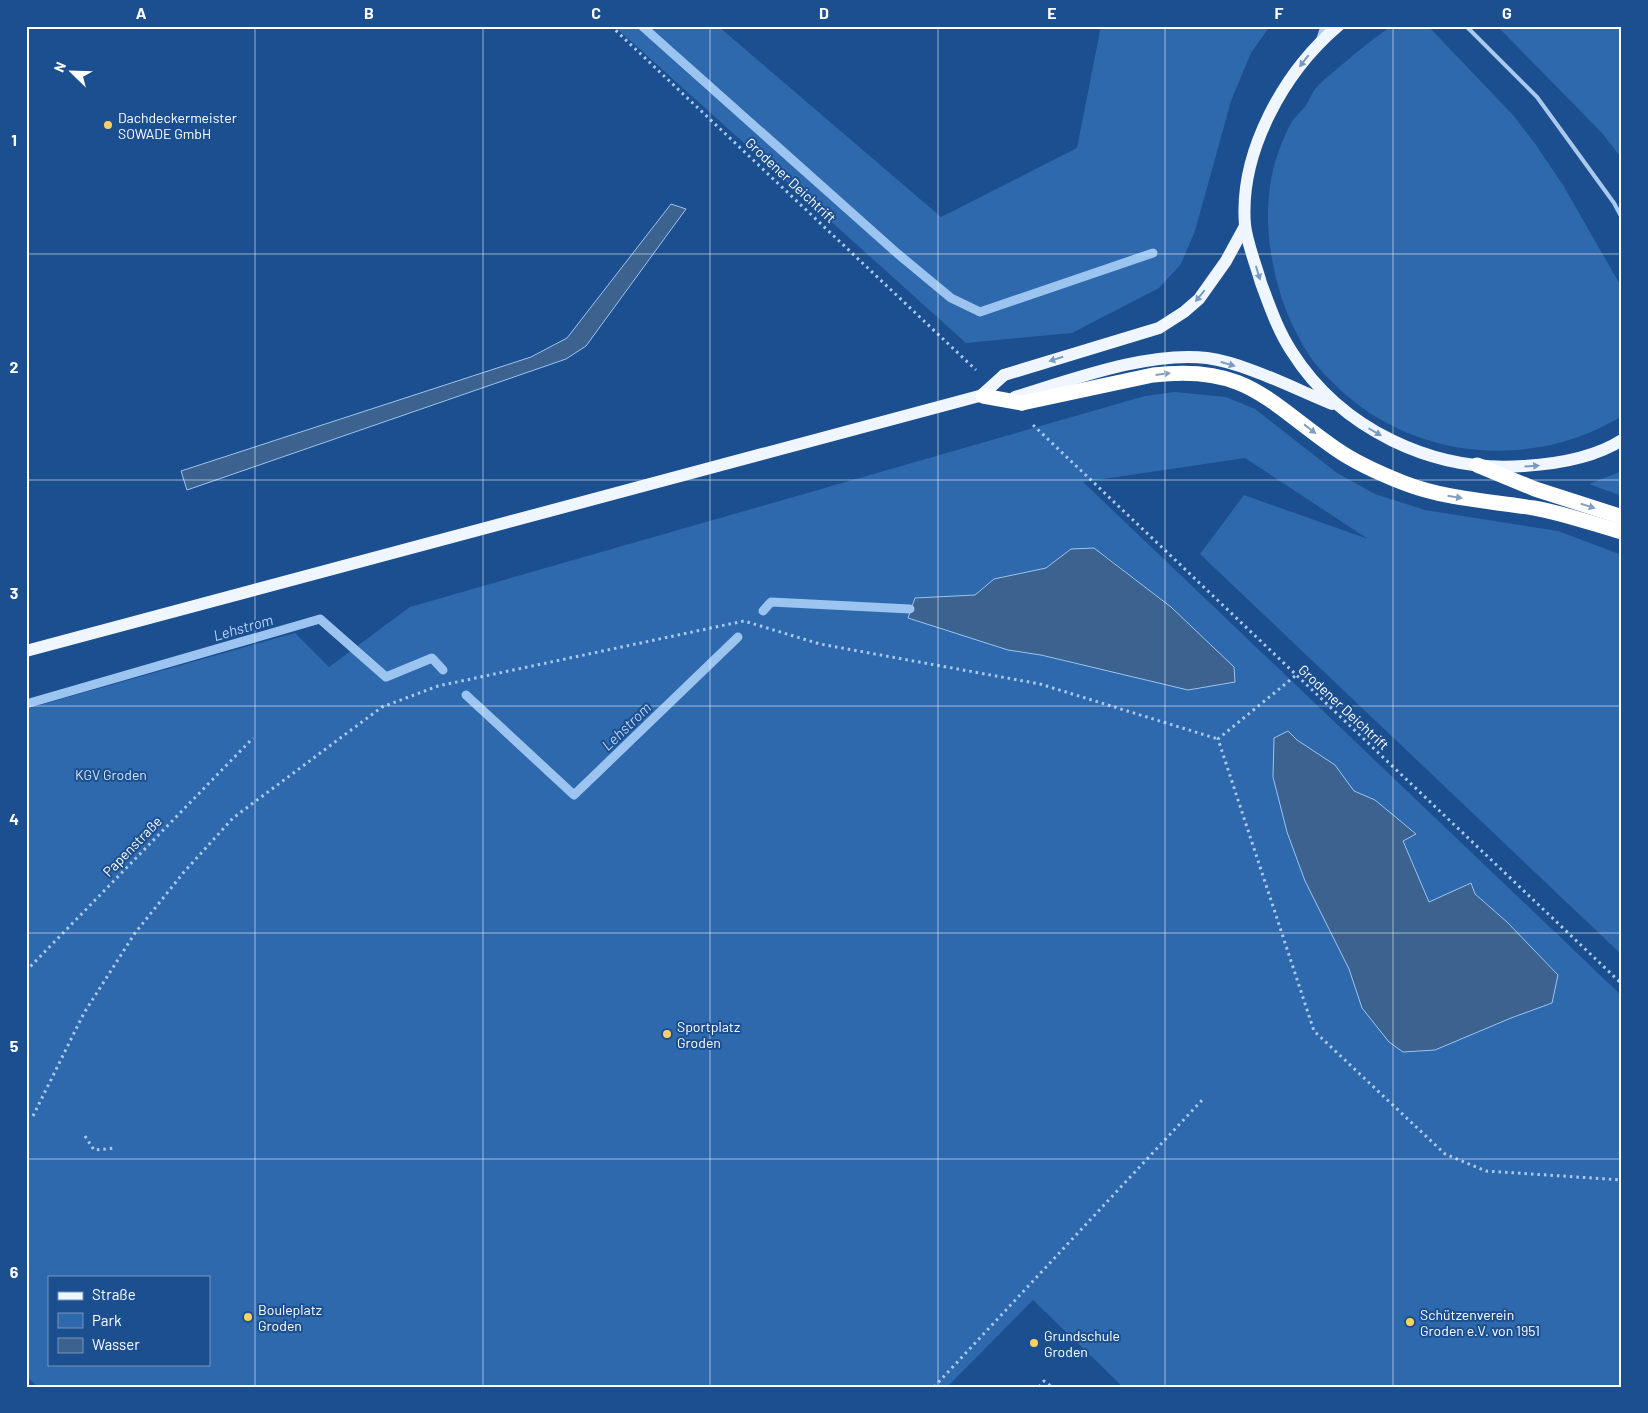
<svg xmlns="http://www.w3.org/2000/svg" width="1648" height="1413" viewBox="0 0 1648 1413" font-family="Barlow,sans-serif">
<rect width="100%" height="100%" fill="#1b4f8f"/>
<g fill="#2e69ad" fill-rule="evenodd">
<polygon points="614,26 718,26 941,217 1077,148 1101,26 1270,26 1251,53 1231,101 1195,231 1181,264 1159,288 1072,333 966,343"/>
<path d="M 1392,26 L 1428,26 L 1513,115 L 1536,145 L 1563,185 L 1622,288 L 1622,416 C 1536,469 1421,461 1345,394 C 1332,382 1318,369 1309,355 C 1291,327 1279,297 1273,264 C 1263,215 1267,170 1290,125 C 1293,119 1299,113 1304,108 C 1309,102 1311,94 1316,88 C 1321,81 1331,75 1338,68 C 1356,53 1372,39 1392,26 Z"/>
<polygon points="1497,26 1622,28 1622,159 1602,133"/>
<path d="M 1175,392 L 1226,397 L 1255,409 L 1337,473 L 1375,494 L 1425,510 L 1558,531 L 1622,555 L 1622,955 L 1200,554 L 1244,495 L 1368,539 L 1245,458 L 1083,482 L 1622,996 L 1622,1387 L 1123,1387 L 1033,1300 L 947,1387 L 38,1387 L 26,1376 L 26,709 L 295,633 L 329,667 L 410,607 L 1145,396 ZM 1071,549 L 1107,557 L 1171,607 L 1198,635 L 1188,690 L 1041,655 L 1008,650 L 908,618 L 947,598 L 975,595 L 994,579 L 1046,568 ZM 1288,731 L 1297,740 L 1335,765 L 1354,791 L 1375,800 L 1415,833 L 1403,841 L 1429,903 L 1475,894 L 1507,922 L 1558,975 L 1552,1003 L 1511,1018 L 1362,1008 L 1349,969 L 1305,881 L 1287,832 L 1273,777 ZM 49,1277 L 209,1277 L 209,1364 L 49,1364 Z"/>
<polygon points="1622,471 1622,496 1589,484"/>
</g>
<g fill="#3c6290" stroke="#9cc4f0">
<polygon points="671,204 686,209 586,346 566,359 187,490 181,471 531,357 567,338"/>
<polygon points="1094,548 1171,607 1234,667 1235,682 1188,690 1041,655 1008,650 908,618 915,598 975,595 994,579 1046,568 1071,549"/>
<polygon points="1288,731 1297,740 1335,765 1354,791 1375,800 1416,834 1403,841 1429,902 1471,883 1475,894 1507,922 1558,975 1552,1003 1511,1018 1435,1050 1403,1052 1389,1042 1362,1008 1349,969 1305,881 1287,832 1273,777 1274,738"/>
</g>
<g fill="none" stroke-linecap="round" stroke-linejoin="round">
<g stroke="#9cc4f0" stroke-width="9">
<polyline points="642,26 898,254 951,298 980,312 1153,253"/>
<polyline points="763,611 771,602 910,609"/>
<polyline points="466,695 574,795 738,637"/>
<polyline points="26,704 320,619 386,677 432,658 443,670"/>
</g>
<g stroke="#a9c9ee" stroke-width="3" stroke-dasharray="2.5 4" stroke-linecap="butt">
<polyline points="611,26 976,370"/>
<polyline points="1033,425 1622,984"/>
<polyline points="1295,676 1218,739 1314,1031 1445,1154 1486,1171 1622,1180"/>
<polyline points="26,971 253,738"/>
<polyline points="33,1116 84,1013 135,933 184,872 233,818 382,707 438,686 744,621 820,644 1040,684 1218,739"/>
<polyline points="85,1136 94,1150 116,1148"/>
<polyline points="934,1387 1203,1099"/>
<polyline points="1039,1387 1044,1381 1052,1387"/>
</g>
<polyline stroke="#a9c9ee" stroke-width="4" points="1466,26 1537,97 1614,203 1622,218"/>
<polyline stroke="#a9c9ee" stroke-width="9" points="1320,42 1325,26"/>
<g stroke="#f0f6ff" stroke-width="12">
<path d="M 1338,26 C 1284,72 1239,152 1245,225 C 1247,243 1256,265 1261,283 C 1270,307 1278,331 1292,352 C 1341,429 1433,473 1524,466 C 1556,464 1594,458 1622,440"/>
<polyline points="1004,375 1159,328 1184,312 1199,299 1226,261 1245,226"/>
<path d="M 1015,397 C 1071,380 1148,351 1207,358 C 1245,363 1295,389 1332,404"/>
<polyline points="26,651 983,395"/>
</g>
<g stroke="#fff" stroke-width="15">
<path d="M 1022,403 L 1153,375 C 1246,364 1267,401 1336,449 C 1356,463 1381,474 1404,483 C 1445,499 1490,501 1534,508 C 1563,513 1593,524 1622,532"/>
<polyline points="1477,465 1535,489 1622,517"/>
</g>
<polyline stroke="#f0f6ff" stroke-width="12" points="983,394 1004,375"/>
<polyline stroke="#fff" stroke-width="15" points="983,396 1022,403"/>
</g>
<defs><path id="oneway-solid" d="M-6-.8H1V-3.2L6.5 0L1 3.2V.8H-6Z" transform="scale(1.25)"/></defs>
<g fill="#7b9ac1">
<use href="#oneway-solid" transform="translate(1304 61) rotate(128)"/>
<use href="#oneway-solid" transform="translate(1258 273) rotate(73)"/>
<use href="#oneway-solid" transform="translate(1200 296) rotate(129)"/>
<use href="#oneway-solid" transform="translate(1056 359) rotate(163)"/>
<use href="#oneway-solid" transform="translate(1228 364) rotate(16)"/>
<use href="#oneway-solid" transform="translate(1375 432) rotate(30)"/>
<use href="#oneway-solid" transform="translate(1532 466) rotate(-4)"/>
</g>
<g fill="#829ec1">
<use href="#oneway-solid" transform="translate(1163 374) rotate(-7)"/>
<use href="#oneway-solid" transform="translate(1310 429) rotate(38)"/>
<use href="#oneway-solid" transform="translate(1455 497) rotate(9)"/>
<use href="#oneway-solid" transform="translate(1588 506) rotate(17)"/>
</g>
<path fill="none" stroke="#fff" stroke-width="1" stroke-opacity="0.55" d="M 255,26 L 255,1387M 483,26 L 483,1387M 710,26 L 710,1387M 938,26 L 938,1387M 1165,26 L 1165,1387M 1393,26 L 1393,1387M 26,254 L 1622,254M 26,480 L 1622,480M 26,706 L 1622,706M 26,933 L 1622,933M 26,1159 L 1622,1159"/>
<g fill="#ffd166" stroke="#1b4f8f" stroke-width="2">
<circle cx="108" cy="125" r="5"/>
<circle cx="667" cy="1034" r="5"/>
<circle cx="248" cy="1317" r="5"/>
<circle cx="1410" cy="1322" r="5"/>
<circle cx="1034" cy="1343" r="5"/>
</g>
<g text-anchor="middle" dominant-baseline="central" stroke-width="4" stroke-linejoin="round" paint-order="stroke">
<g font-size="14" fill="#fff" stroke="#1b4f8f" text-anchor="start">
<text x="118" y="117">Dachdeckermeister<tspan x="118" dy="16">SOWADE GmbH</tspan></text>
<text x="677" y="1026">Sportplatz<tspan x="677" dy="16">Groden</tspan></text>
<text x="258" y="1309">Bouleplatz<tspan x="258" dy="16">Groden</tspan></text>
<text x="1420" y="1314">Schützenverein<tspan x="1420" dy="16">Groden e.V. von 1951</tspan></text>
<text x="1044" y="1335">Grundschule<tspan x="1044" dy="16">Groden</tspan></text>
</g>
<g font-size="14" fill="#fff" stroke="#1b4f8f">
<text transform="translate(791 180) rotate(43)">Grodener Deichtrift</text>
<text transform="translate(1344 707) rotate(43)">Grodener Deichtrift</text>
<text transform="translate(132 846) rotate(-46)">Papenstraße</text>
</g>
<g font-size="14" fill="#cfe3fa" stroke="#1b4f8f">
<text x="111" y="774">KGV Groden</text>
</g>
<g font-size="15" font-style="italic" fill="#b5d3f5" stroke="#1b4f8f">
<text transform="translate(243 627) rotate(-16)">Lehstrom</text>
<text transform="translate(626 726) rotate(-44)">Lehstrom</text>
</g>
</g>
<rect width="1648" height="1413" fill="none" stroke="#1b4f8f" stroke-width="55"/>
<rect x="48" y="1276" width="162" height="90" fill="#1b4f8f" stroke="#7695bc"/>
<rect x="58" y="1292" width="25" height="8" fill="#f0f6ff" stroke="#7695bc"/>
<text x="92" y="1300" font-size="15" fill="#ffffff">Straße</text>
<rect x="58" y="1313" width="25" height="15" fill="#2e69ad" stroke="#7695bc"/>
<text x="92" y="1326" font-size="15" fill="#ffffff">Park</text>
<rect x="58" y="1338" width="25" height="15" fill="#3c6290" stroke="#7695bc"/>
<text x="92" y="1350" font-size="15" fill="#ffffff">Wasser</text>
<g transform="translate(72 72) rotate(293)" stroke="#1b4f8f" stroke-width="4" paint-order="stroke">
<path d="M0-4L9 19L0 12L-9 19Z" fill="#ffffff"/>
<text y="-8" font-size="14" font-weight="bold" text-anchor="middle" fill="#ffffff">N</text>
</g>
<rect x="28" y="28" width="1592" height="1358" fill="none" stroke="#fff" stroke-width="2"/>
<g font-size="16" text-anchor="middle" font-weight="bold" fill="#fff">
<text x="141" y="19">A</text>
<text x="369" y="19">B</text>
<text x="596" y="19">C</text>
<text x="824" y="19">D</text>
<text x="1052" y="19">E</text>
<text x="1279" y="19">F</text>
<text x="1507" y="19">G</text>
<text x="14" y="146">1</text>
<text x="14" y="373">2</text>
<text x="14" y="599">3</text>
<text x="14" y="825">4</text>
<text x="14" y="1052">5</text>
<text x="14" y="1278">6</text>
</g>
</svg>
